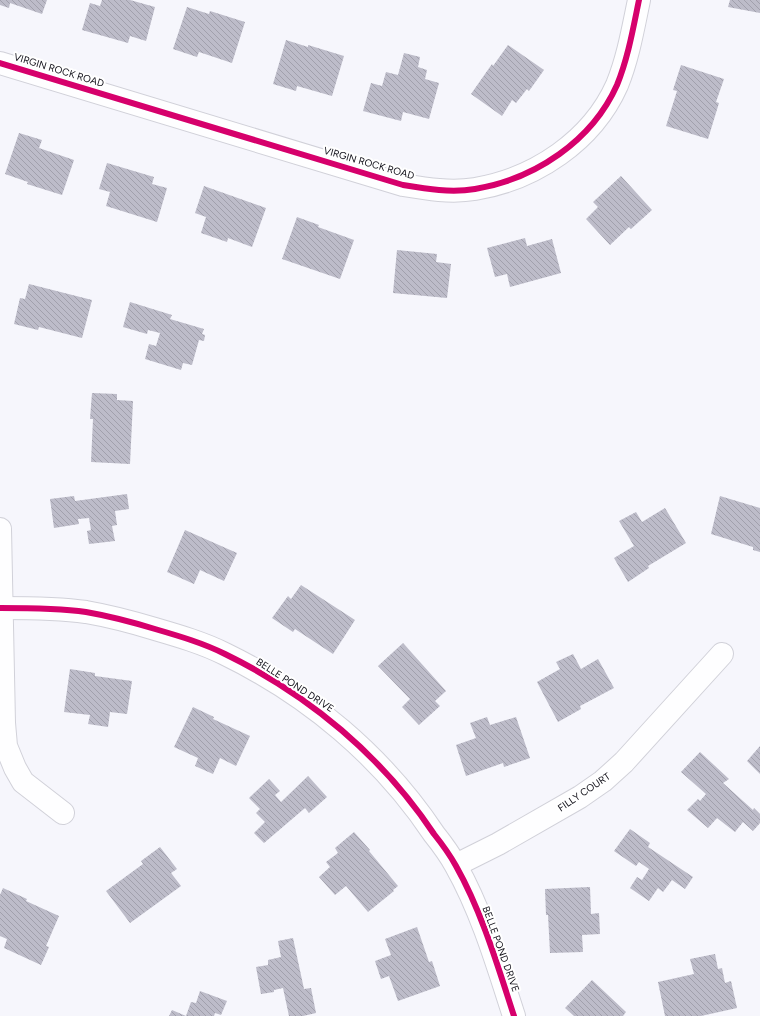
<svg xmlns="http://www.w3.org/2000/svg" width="760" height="1016" viewBox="0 0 760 1016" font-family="Figtree,sans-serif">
<defs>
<pattern id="building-back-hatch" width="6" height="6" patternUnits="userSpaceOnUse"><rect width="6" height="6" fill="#bdbcc9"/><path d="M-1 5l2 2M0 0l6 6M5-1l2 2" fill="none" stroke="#a1a0ac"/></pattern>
</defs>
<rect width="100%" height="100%" fill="#f6f6fc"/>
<g fill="url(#building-back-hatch)">
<polygon points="0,0 47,0 42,14 10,3 9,8 0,5"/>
<polygon points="102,0 130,0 155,7 146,41 130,36 128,43 82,30 90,3 100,6"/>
<polygon points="730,0 760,0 760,13 728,7"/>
<polygon points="187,7 209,14 210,11 245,22 232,63 199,52 197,57 173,49"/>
<polygon points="286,40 308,47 308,45 344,56 332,96 297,86 296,91 273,84"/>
<polygon points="508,45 544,70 529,91 527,89 516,103 512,100 502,116 471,94 492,64 493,66"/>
<polygon points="404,53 420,57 418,67 427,70 425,79 439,83 429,119 403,112 401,121 363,111 371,83 382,86 386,72 398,75"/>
<polygon points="681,65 724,79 716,102 719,103 708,139 666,126 677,91 673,90"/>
<polygon points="19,133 42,140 39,148 74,160 62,195 27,184 28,182 5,174"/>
<polygon points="107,163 154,177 152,184 167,188 157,222 106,206 110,192 99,189"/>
<polygon points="621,176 652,210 631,229 629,227 610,245 586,219 598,207 593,202"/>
<polygon points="204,186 266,208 252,247 228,238 227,242 201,233 206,217 195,213"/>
<polygon points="297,217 319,225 318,227 354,240 340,279 282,259"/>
<polygon points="525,238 527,246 552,239 561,273 510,287 507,274 495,277 487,248"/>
<polygon points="397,250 437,254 436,262 451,264 447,298 393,293"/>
<polygon points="29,284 92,300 82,338 39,327 38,330 14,324 20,298 25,299"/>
<polygon points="130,302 172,315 170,319 204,329 202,334 205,335 204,341 199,340 192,365 183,363 181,370 145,359 149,344 156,346 160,333 148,330 147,334 123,327"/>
<polygon points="92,393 117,394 117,400 133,401 130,464 91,462 93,419 90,419"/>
<polygon points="127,494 129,509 115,511 117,525 112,526 115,541 89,544 87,531 91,530 89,518 78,519 79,524 54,528 50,499 74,496 75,501"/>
<polygon points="720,496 760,508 760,552 753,550 753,547 711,534"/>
<polygon points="665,508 686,543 648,566 649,568 628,582 614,558 634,546 619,521 636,512 642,522"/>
<polygon points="185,530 237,553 224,581 200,570 194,584 167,572"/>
<polygon points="301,585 355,620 333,654 295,629 293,632 272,618 288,596 291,599"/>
<polygon points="403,643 446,691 435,701 440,706 419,725 402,707 410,699 378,666"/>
<polygon points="573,654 581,669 598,659 614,688 580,706 581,709 558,722 537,682 560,669 556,662"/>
<polygon points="70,669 95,673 95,676 132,681 127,714 110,712 108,727 88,724 90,715 64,712"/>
<polygon points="193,707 214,717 213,719 250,736 236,766 220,758 213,774 195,766 198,758 174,747"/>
<polygon points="487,717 490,725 516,717 530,758 504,767 503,763 466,776 456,745 476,738 470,723"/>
<polygon points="760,746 760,774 747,761"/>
<polygon points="700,752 729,779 723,783 753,810 754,808 760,814 760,823 753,831 743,822 735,832 717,818 708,828 687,810 698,799 700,801 706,794 681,772"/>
<polygon points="308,776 327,797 309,813 305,808 264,843 254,833 265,822 256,813 260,809 249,798 269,779 280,791 275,795 281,802"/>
<polygon points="630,829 650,843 648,847 693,877 685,889 672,880 663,892 658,888 649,901 630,888 637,877 642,880 649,869 639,862 636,866 614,851"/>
<polygon points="354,832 370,850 369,851 398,886 393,890 394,891 368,912 346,886 335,895 319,877 330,867 326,862 338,853 335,848"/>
<polygon points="160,847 177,869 171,873 181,886 130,923 106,891 143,864 141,861"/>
<polygon points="590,887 591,914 599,913 600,934 582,935 583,952 550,953 548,915 546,915 545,889"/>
<polygon points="3,888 27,899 26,901 59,916 46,946 49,947 41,965 4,948 7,939 0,936 0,895"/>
<polygon points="417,927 429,962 432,961 440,986 398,1001 389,976 381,979 375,961 391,955 385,939"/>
<polygon points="293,938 304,989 311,988 316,1013 303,1016 289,1016 283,988 274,990 274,992 261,994 256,967 268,965 268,960 281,957 278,941"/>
<polygon points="715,954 718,969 722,968 725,983 731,981 737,1008 701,1016 665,1016 658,982 694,974 690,959"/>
<polygon points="592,980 626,1012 623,1016 574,1016 565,1008"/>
<polygon points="200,991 227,1001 221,1015 215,1013 214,1016 169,1016 172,1010 186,1016 191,1002 196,1003"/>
</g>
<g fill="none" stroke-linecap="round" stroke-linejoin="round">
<defs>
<g id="minor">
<path d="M 0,63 L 403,185 C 427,189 451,193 475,189 C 535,179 592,141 617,85 C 628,58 633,29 639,0"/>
<polyline points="0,529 4,723 6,746 15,768 23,782 63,813"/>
<path d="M 0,608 C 28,608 58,608 86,612 C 109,616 132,622 155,629 C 179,636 203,643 225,654 C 309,695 382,756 434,834 C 442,844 450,855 456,866 C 482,912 498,967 514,1016"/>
<polyline points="456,865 498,844 580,797 603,781 624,762 722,654"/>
</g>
</defs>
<use href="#minor" stroke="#d1d1d9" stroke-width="24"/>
<use href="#minor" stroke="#fefeff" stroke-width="22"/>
<defs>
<g id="cycleway">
<path d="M 0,63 L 403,185 C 427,189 451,193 475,189 C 535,179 592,141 617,85 C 628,58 633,29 639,0"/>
<path d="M 0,608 C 28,608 58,608 86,612 C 109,616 132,622 155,629 C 179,636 203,643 225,654 C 309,695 382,756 434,834 C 442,844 450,855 456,866 C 482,912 498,967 514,1016"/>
</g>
</defs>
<use href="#cycleway" stroke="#fff" stroke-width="8"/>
<use href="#cycleway" stroke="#d6006c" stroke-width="6"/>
</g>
<g text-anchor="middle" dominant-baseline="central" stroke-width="4" stroke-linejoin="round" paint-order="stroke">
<g font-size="10" fill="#0e0d16" stroke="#fff">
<text transform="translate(59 70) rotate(17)">VIRGIN ROCK ROAD</text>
<text transform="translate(369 163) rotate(16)">VIRGIN ROCK ROAD</text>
<text transform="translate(295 685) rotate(33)">BELLE POND DRIVE</text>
<text transform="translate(584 792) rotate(-34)">FILLY COURT</text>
<text transform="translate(501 949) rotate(70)">BELLE POND DRIVE</text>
</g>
</g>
</svg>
